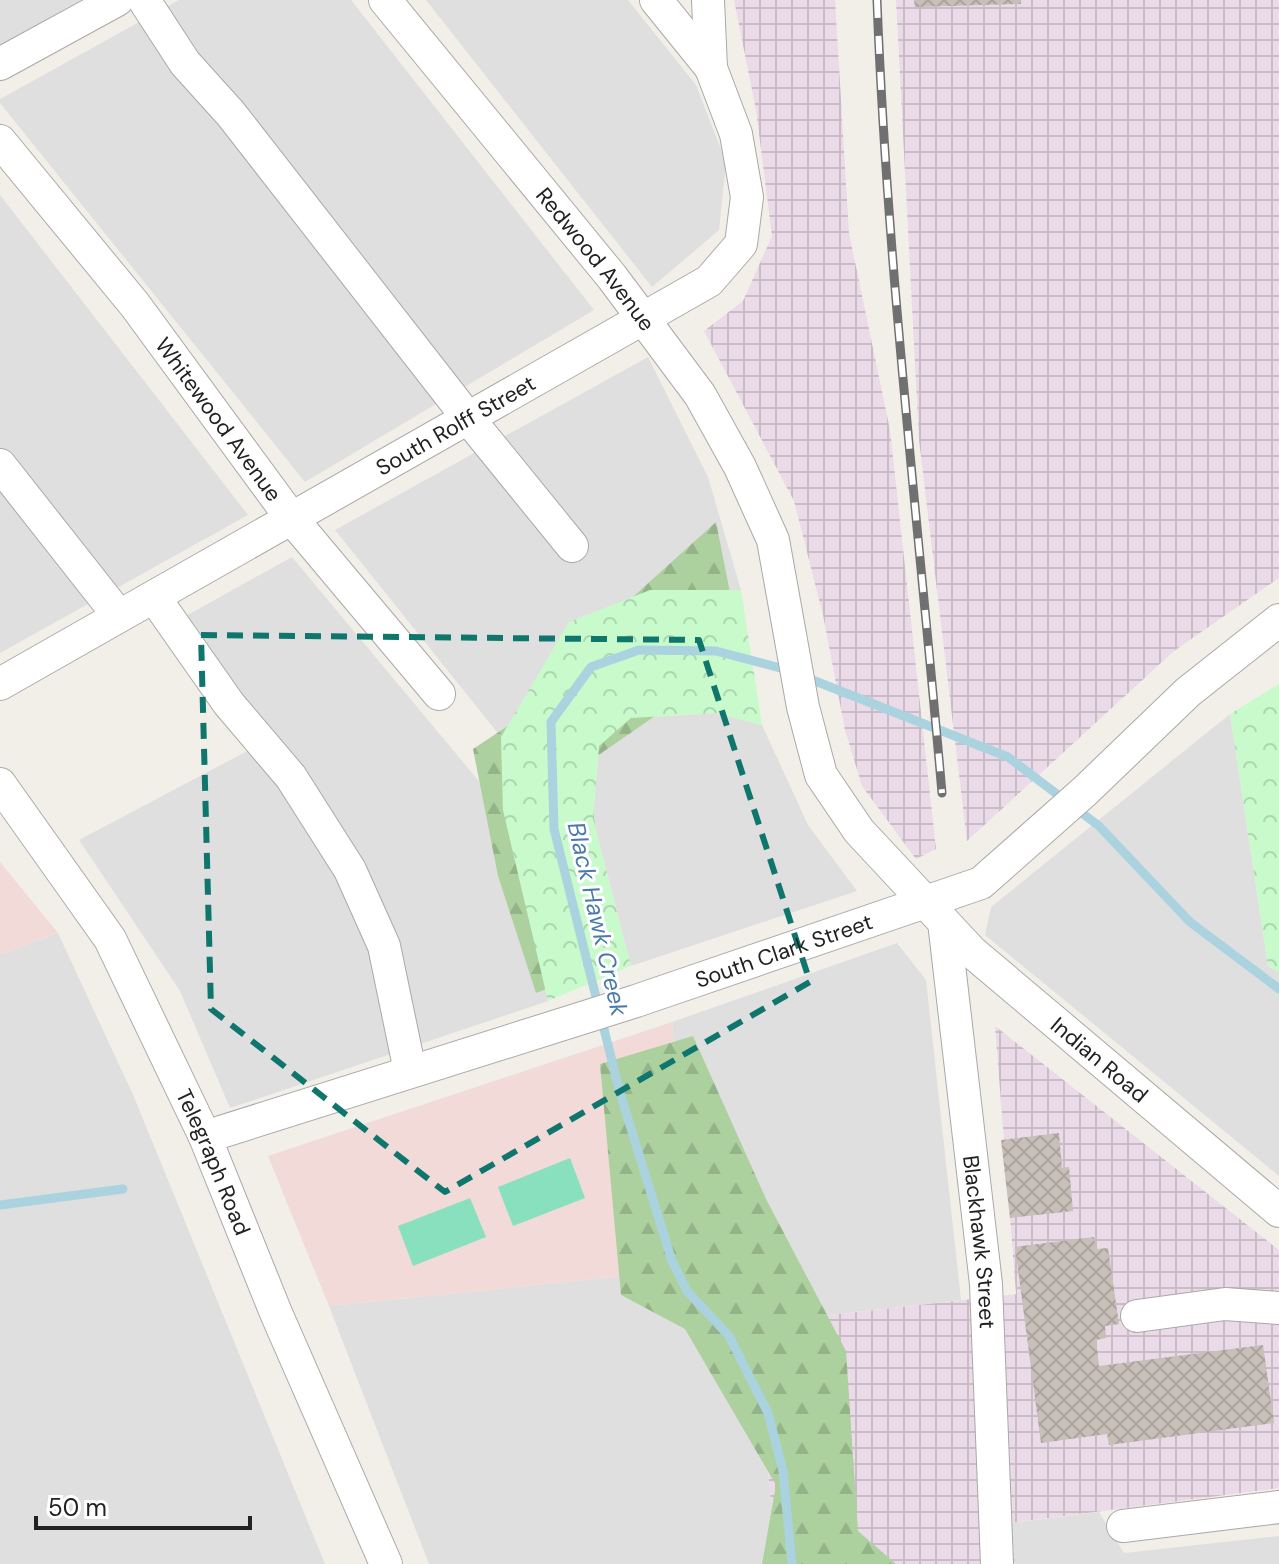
<svg xmlns="http://www.w3.org/2000/svg" width="1279" height="1564" viewBox="0 0 1279 1564" font-family="'DM Sans',sans-serif">
<defs>
<pattern id="industrial-grid" width="8" height="8" patternUnits="userSpaceOnUse" patternTransform="scale(2)"><rect width="8" height="8" fill="#ebdbe8"/><path d="M0 4h8M4 0v8" fill="none" stroke="#c9bcc7"/></pattern>
<pattern id="forest-firs" width="22" height="20" patternUnits="userSpaceOnUse" patternTransform="scale(2)"><rect width="22" height="20" fill="#add19e"/><path d="M5 1l3.5 6h-7zM16 11l3.5 6h-7z" fill="#95b388"/></pattern>
<pattern id="park-crowns" width="20" height="18" patternUnits="userSpaceOnUse" patternTransform="scale(2)"><rect width="20" height="18" fill="#c8facc"/><path d="M2 6a3 3 0 1 1 6 0M12 15a3 3 0 1 1 6 0" fill="none" stroke="#acd6af"/></pattern>
<pattern id="building-cross-hatch" width="8" height="8" patternUnits="userSpaceOnUse" patternTransform="scale(2)"><rect width="8" height="8" fill="#c7bfb8"/><path d="M0 0l8 8M0 8l8-8" fill="none" stroke="#aba49e"/></pattern>
</defs>
<rect width="100%" height="100%" fill="#f2efe9"/>
<g fill="#e0dfdf">
<polygon points="0,0 81,0 0,45"/>
<polygon points="179,0 351,0 594,310 305,482 0,103 0,99"/>
<polygon points="426,0 628,0 696,85 726,162 719,230 652,287"/>
<polygon points="0,195 248,515 0,653"/>
<polygon points="648,357 708,477 741,590 650,590 501,737 335,530"/>
<polygon points="292,557 503,810 548,1001 230,1108 180,991 79,840 270,739 182,618"/>
<polygon points="716,713 762,725 808,825 857,891 631,966 593,819 599,746 631,718"/>
<polygon points="1230,714 1268,966 1279,972 1279,1176 985,935 991,907"/>
<polygon points="58,933 134,1097 325,1564 0,1564 0,955"/>
<polygon points="897,943 926,980 961,1300 752,1324 778,1564 429,1564 329,1306 694,1269 672,1022"/>
<polygon points="1099,1512 1124,1553 1279,1536 1279,1564 1015,1564 1011,1523"/>
</g>
<g fill="#f2dad9">
<polygon points="0,862 58,933 0,955"/>
<polygon points="672,1022 694,1269 329,1306 268,1156"/>
</g>
<g fill="url(#industrial-grid)">
<polygon points="734,0 835,0 849,233 890,430 936,849 916,859 862,786 845,730 823,615 794,501 704,331 743,301 772,236 756,110"/>
<polygon points="896,0 1279,0 1279,578 1174,651 967,841 919,440"/>
<polygon points="995,1026 1279,1250 1279,1488 1011,1523 1015,1564 778,1564 752,1324 1016,1294"/>
</g>
<g fill="url(#forest-firs)">
<polygon points="716,522 754,713 668,707 590,761 600,900 619,962 536,993 498,876 473,749 526,714 615,613"/>
<polygon points="693,1036 766,1199 846,1351 858,1531 896,1564 762,1564 776,1485 685,1329 621,1295 600,1064"/>
</g>
<g fill="url(#park-crowns)">
<polygon points="650,590 741,590 762,725 716,713 631,718 599,746 593,819 631,966 548,1001 503,810 501,737 569,622"/>
<polygon points="1279,684 1279,972 1268,966 1230,714"/>
</g>
<g fill="#88e0be">
<polygon points="570,1158 585,1198 513,1226 498,1187"/>
<polygon points="470,1198 486,1237 413,1266 398,1226"/>
</g>
<g fill="none" stroke-linecap="round" stroke-linejoin="round">
<g stroke="#aad3df" stroke-width="9">
<polyline points="788,670 716,651 639,650 591,667 551,722 554,829 620,1093 672,1261 687,1291 729,1336 768,1413 783,1471 792,1564"/>
<polyline points="805,677 1008,757 1099,826 1190,922 1279,989"/>
<polyline points="0,1205 123,1189"/>
</g>
</g>
<g fill="url(#building-cross-hatch)">
<polygon points="914,0 1021,0 1021,4 915,7"/>
<polygon points="1059,1133 1062,1168 1069,1167 1073,1211 1010,1218 1001,1140"/>
<polygon points="1094,1237 1096,1249 1108,1248 1119,1324 1105,1326 1106,1338 1096,1340 1099,1366 1263,1345 1274,1423 1109,1445 1107,1434 1041,1443 1015,1247"/>
</g>
<g fill="none" stroke-linecap="round" stroke-linejoin="round">
<defs>
<g id="minor">
<polyline points="144,0 185,63 231,114 468,418 572,546"/>
<path id="s1" d="M 385,0 L 612,277 L 700,395 L 740,467 L 773,540 L 803,707 L 821,775 L 859,831 L 972,952 L 1279,1211"/>
<polyline points="656,0 711,68"/>
<polyline points="0,64 117,0"/>
<path id="s2" d="M 0,141 L 135,305 L 292,519 L 439,694"/>
<polyline points="0,465 119,616"/>
<polyline points="154,597 229,704 291,777 350,870 384,946 410,1071"/>
<path id="s3" d="M 0,684 L 709,281 L 741,244 L 747,197 L 736,134 L 711,68 L 708,0"/>
<path id="s4" d="M 0,784 L 110,939 L 205,1137 L 276,1313 L 386,1564"/>
<path id="s5" d="M 944,922 L 986,1284 L 997,1564"/>
<path id="s6" d="M 205,1137 L 636,1001 L 981,883 L 1085,791 L 1188,692 L 1279,620"/>
<polyline points="1137,1316 1225,1304 1279,1308"/>
<polyline points="1123,1526 1279,1507"/>
</g>
</defs>
<use href="#minor" stroke="#a9a9a9" stroke-width="34"/>
<use href="#minor" stroke="#fff" stroke-width="32"/>
<defs>
<path id="rail" d="M 877,0 C 887,265 919,529 942,793"/>
</defs>
<use href="#rail" stroke="#707070" stroke-width="9"/>
<use href="#rail" stroke="#fff" stroke-width="6" stroke-dasharray="18" stroke-linecap="butt"/>
</g>
<path fill="none" stroke="#0f766e" stroke-width="6" stroke-dasharray="16 10" stroke-linejoin="round" d="M 201,635 L 699,640 L 810,982 L 445,1192 L 211,1009 Z"/>
<g text-anchor="middle" dominant-baseline="central" stroke-width="6" stroke-linejoin="round" paint-order="stroke">
<g font-size="22" fill="#222" stroke="#fff">
<text stroke="none"><textPath href="#s1" startOffset="334">Redwood Avenue</textPath></text>
<text stroke="none"><textPath href="#s2" startOffset="354">Whitewood Avenue</textPath></text>
<text stroke="none"><textPath href="#s3" startOffset="524">South Rolff Street</textPath></text>
<text stroke="none"><textPath href="#s6" startOffset="608">South Clark Street</textPath></text>
<text stroke="none"><textPath href="#s1" startOffset="1308">Indian Road</textPath></text>
<text stroke="none"><textPath href="#s4" startOffset="436">Telegraph Road</textPath></text>
<text stroke="none"><textPath href="#s5" startOffset="322">Blackhawk Street</textPath></text>
</g>
<g font-size="24" font-style="italic" fill="#4a7aab" stroke="#fff">
<text transform="translate(598 919) rotate(77)">Black Hawk Creek</text>
</g>
</g>
<path d="M36 1516v12h214v-12" fill="none" stroke="#222222" stroke-width="4"/>
<text x="48" y="1516" font-size="24" fill="#222222" stroke="#ffffff" stroke-width="6" paint-order="stroke">50 m</text>
</svg>
